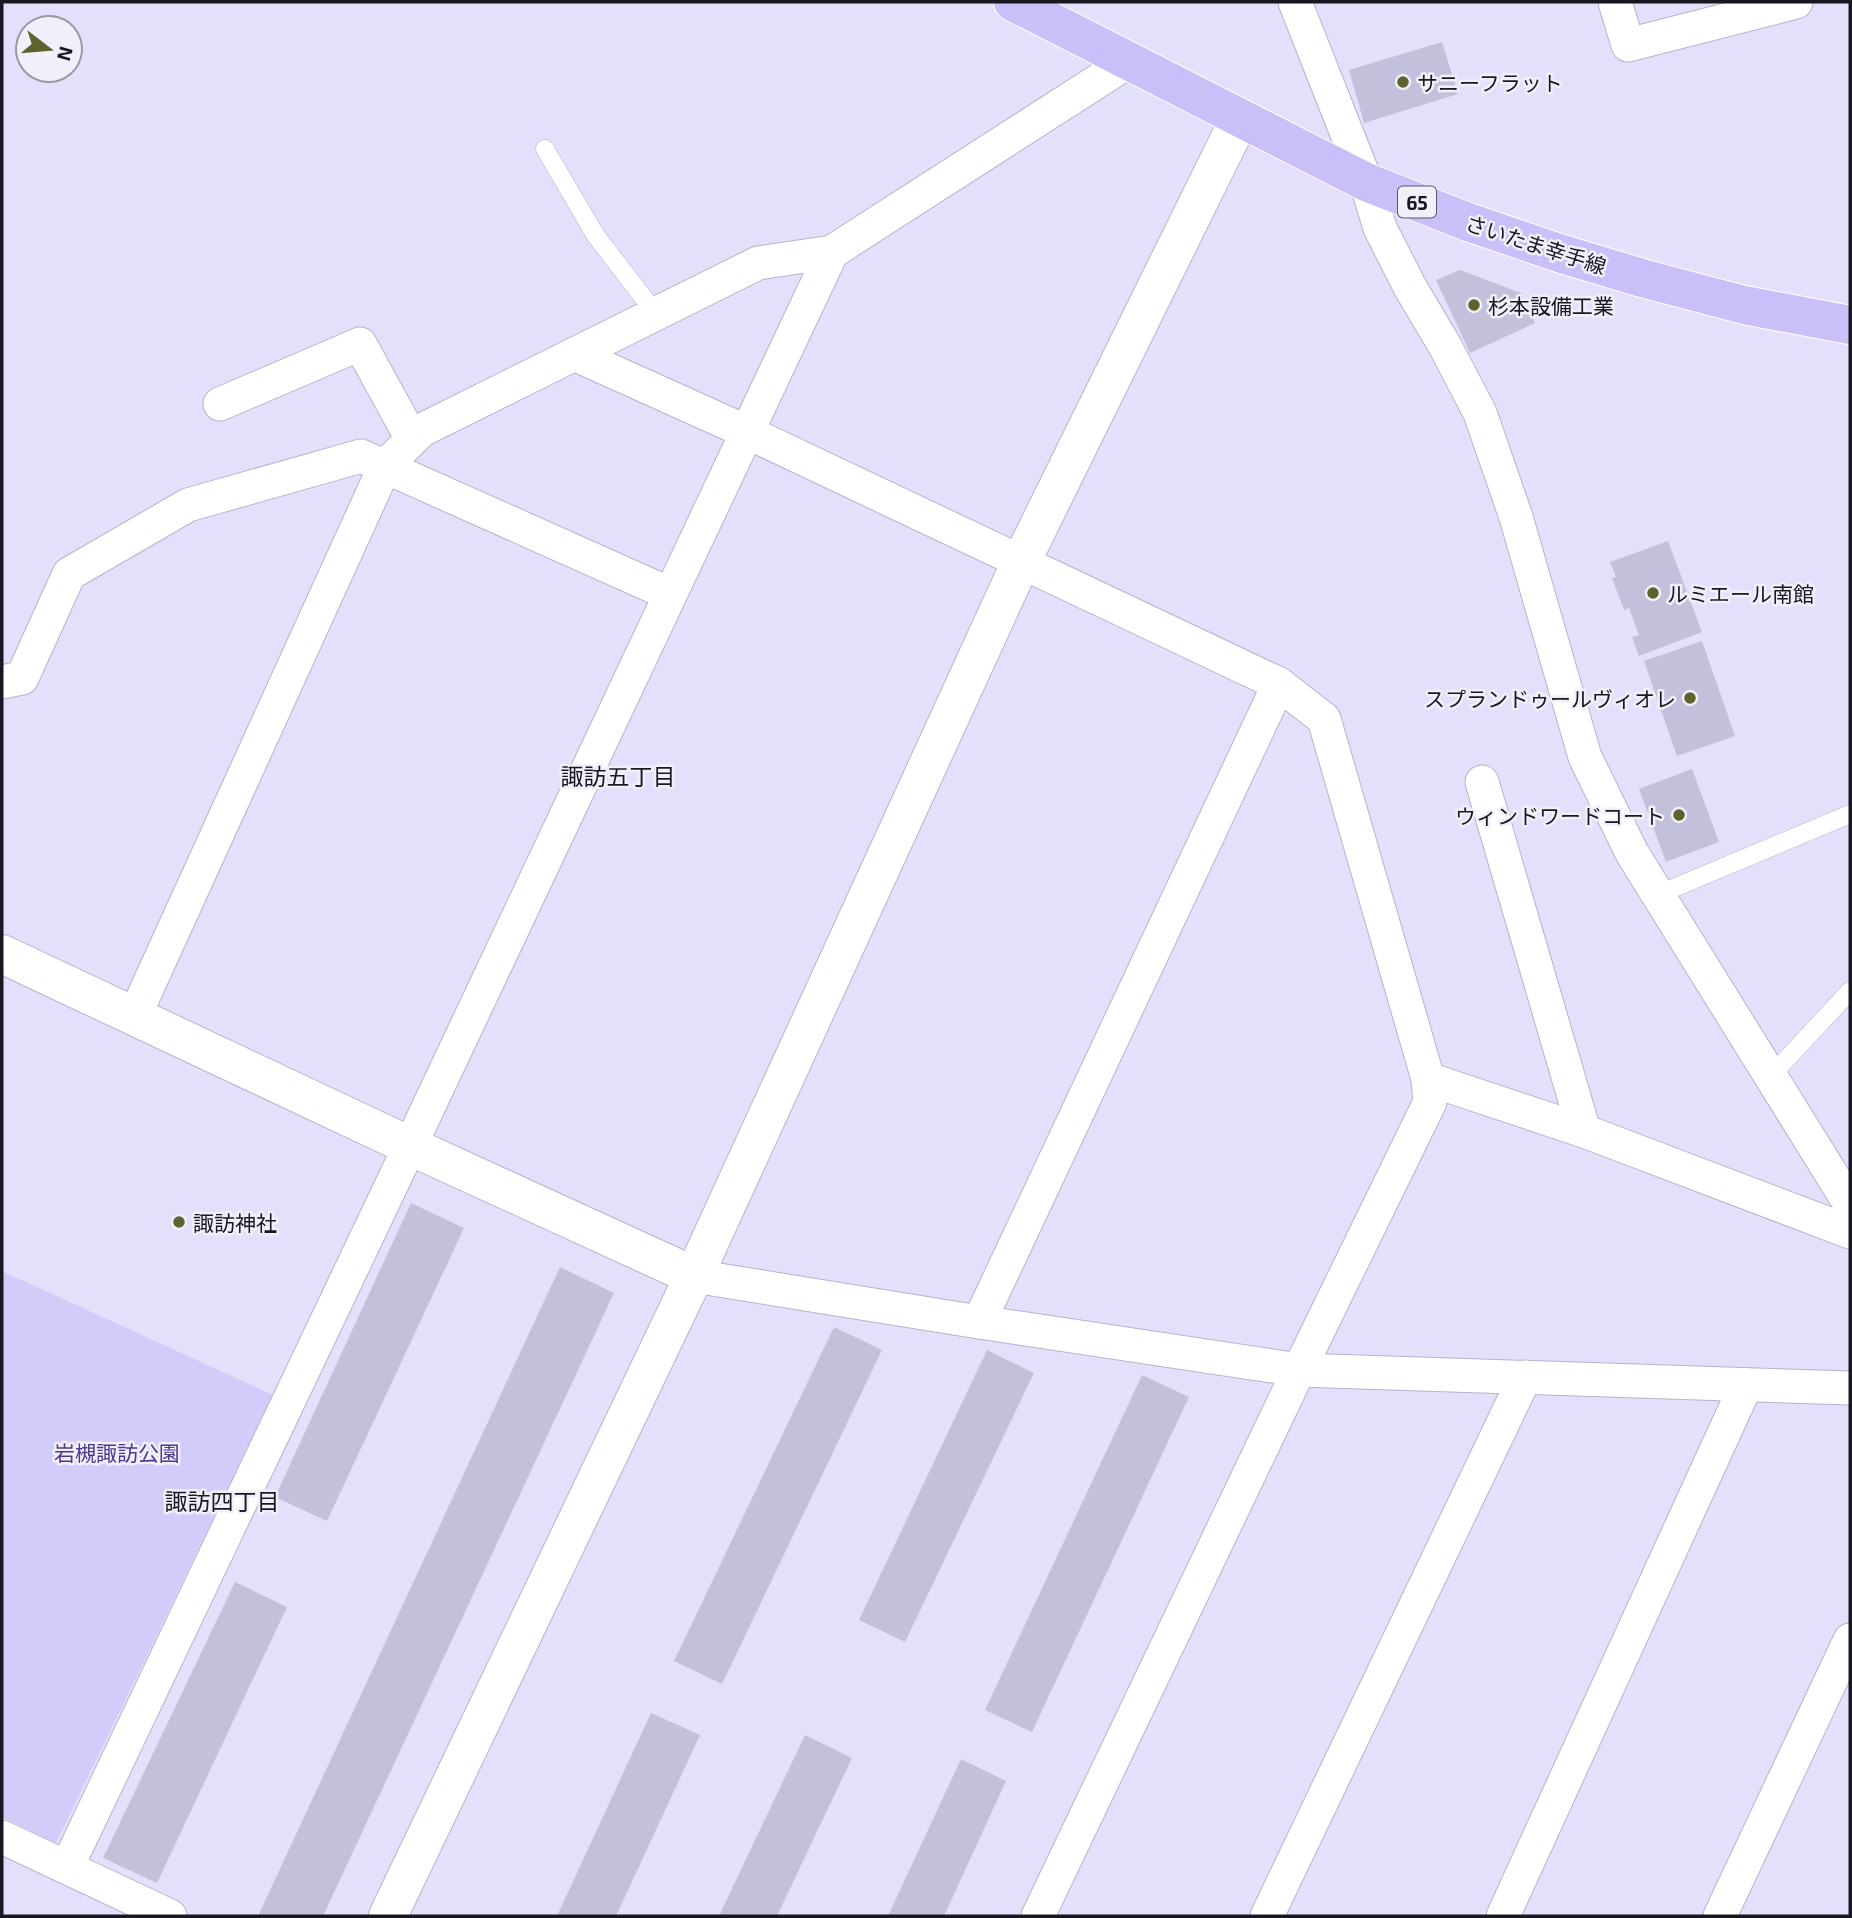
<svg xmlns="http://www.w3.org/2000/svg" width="1852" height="1918" viewBox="0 0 1852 1918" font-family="'Exo 2','Noto Sans JP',sans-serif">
<rect width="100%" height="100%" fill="#e3e0fb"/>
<polygon fill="#d1ccf9" points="2,1271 273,1395 56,1843 2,1817"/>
<g fill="#c3c0db">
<polygon points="1442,42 1458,94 1364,123 1349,70"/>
<polygon points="1460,270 1521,293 1535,323 1470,353 1436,280"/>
<polygon points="1668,541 1702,632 1639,656 1632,637 1639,635 1629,608 1624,610 1612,578 1616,577 1610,562"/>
<polygon points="1702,641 1735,736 1677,756 1644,661"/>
<polygon points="1692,769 1719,842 1666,862 1639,789"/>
<polygon points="411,1203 464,1228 327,1521 275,1497"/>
<polygon points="560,1267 614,1293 323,1916 258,1916"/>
<polygon points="834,1327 882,1350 722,1684 674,1661"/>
<polygon points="987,1350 1034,1373 905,1642 859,1620"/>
<polygon points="1142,1375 1189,1397 1032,1732 985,1710"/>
<polygon points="235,1582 287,1607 157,1883 103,1858"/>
<polygon points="651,1713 700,1735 616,1916 557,1916"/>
<polygon points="805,1735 852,1758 777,1916 719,1916"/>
<polygon points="961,1759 1006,1781 944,1916 888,1916"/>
</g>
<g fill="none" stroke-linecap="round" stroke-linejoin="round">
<defs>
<g id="service">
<polyline points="545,149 596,236 656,314"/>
<polyline points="1657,895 1850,814"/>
<polyline points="1770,1077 1850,991"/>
</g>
<g id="minor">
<polyline points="1295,2 1366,182 1380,228 1410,287 1445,346 1480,413 1516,517 1585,757 1632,853 1850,1204"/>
<polyline points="1615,2 1628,45 1796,2"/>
<polyline points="574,354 747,432 1279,684 1324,719 1428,1079 1430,1102 1299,1370 1038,1916"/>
<polyline points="220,404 360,344 412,439"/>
<polyline points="2,682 22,678 69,574 188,505 361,456 670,594"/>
<polyline points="1482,782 1584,1131"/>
<polyline points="134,1017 385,466 422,430 758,263 832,252 1129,61"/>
<polyline points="1428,1079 1584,1131 1850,1232"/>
<polyline points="694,1276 979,1322 1299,1370 1850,1388"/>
<polyline points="979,1322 1279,684"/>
<polyline points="2,1837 170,1916"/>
<polyline points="67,1867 410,1146 832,252"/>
<polyline points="1267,1916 1525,1377"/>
<polyline points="1503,1916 1746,1385"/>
<polyline points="1720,1916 1850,1640"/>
</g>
<g id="tertiary">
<polyline points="2,954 410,1146 694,1276"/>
<polyline points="388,1916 694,1276 1021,562 1240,118"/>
</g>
<polyline id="primary" points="1013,2 1366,182 1468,222 1562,254 1642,278 1744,305 1850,325"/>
</defs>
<use href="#service" stroke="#b6b3ce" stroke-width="19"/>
<use href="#minor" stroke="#b6b3ce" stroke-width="35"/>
<use href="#tertiary" stroke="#b6b3ce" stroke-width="40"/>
<use href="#primary" stroke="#fff" stroke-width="40"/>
<use href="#service" stroke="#fff" stroke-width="18"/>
<use href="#minor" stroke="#fff" stroke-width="33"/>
<use href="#tertiary" stroke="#fff" stroke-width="38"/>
<use href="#primary" stroke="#cabff8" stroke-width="38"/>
</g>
<g fill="#5f612e" stroke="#f0effa" stroke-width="2.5">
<circle cx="1403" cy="82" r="7"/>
<circle cx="1474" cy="305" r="7"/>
<circle cx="1653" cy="593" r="7"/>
<circle cx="1690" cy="698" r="7"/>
<circle cx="1679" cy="815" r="7"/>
<circle cx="179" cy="1222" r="7"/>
</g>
<g text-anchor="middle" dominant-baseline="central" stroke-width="5" stroke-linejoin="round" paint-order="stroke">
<rect fill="#f0effa" stroke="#5a5862" stroke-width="2" x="1398" y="186.5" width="38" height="31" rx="5"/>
<g font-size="19" font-weight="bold" fill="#191821">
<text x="1417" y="202">65</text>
</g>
<g font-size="21" fill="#191821" stroke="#f0effa" text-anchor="start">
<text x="1417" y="82">サニーフラット</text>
<text x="1488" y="305">杉本設備工業</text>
<text x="1667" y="593">ルミエール南館</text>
<text x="1676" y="698" text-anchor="end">スプランドゥールヴィオレ</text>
<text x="1665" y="815" text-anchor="end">ウィンドワードコート</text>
<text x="193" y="1222">諏訪神社</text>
</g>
<g font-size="21" fill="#191821" stroke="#f0effa">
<text transform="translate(1536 244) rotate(18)">さいたま幸手線</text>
</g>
<g font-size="21" fill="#4e388e" stroke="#f0effa">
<text x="117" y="1452">岩槻諏訪公園</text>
</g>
<g font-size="23" fill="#191821" stroke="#f0effa">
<text x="618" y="776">諏訪五丁目</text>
<text x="222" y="1501">諏訪四丁目</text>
</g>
</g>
<rect width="1852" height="1918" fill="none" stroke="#191821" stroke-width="7"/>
<g transform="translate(49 49) rotate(106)"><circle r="33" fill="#f0effa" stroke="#9a99a3" stroke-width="2"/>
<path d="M0-5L12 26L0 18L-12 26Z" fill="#5f612e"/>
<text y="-10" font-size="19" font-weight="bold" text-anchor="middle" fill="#191821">N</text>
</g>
</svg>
